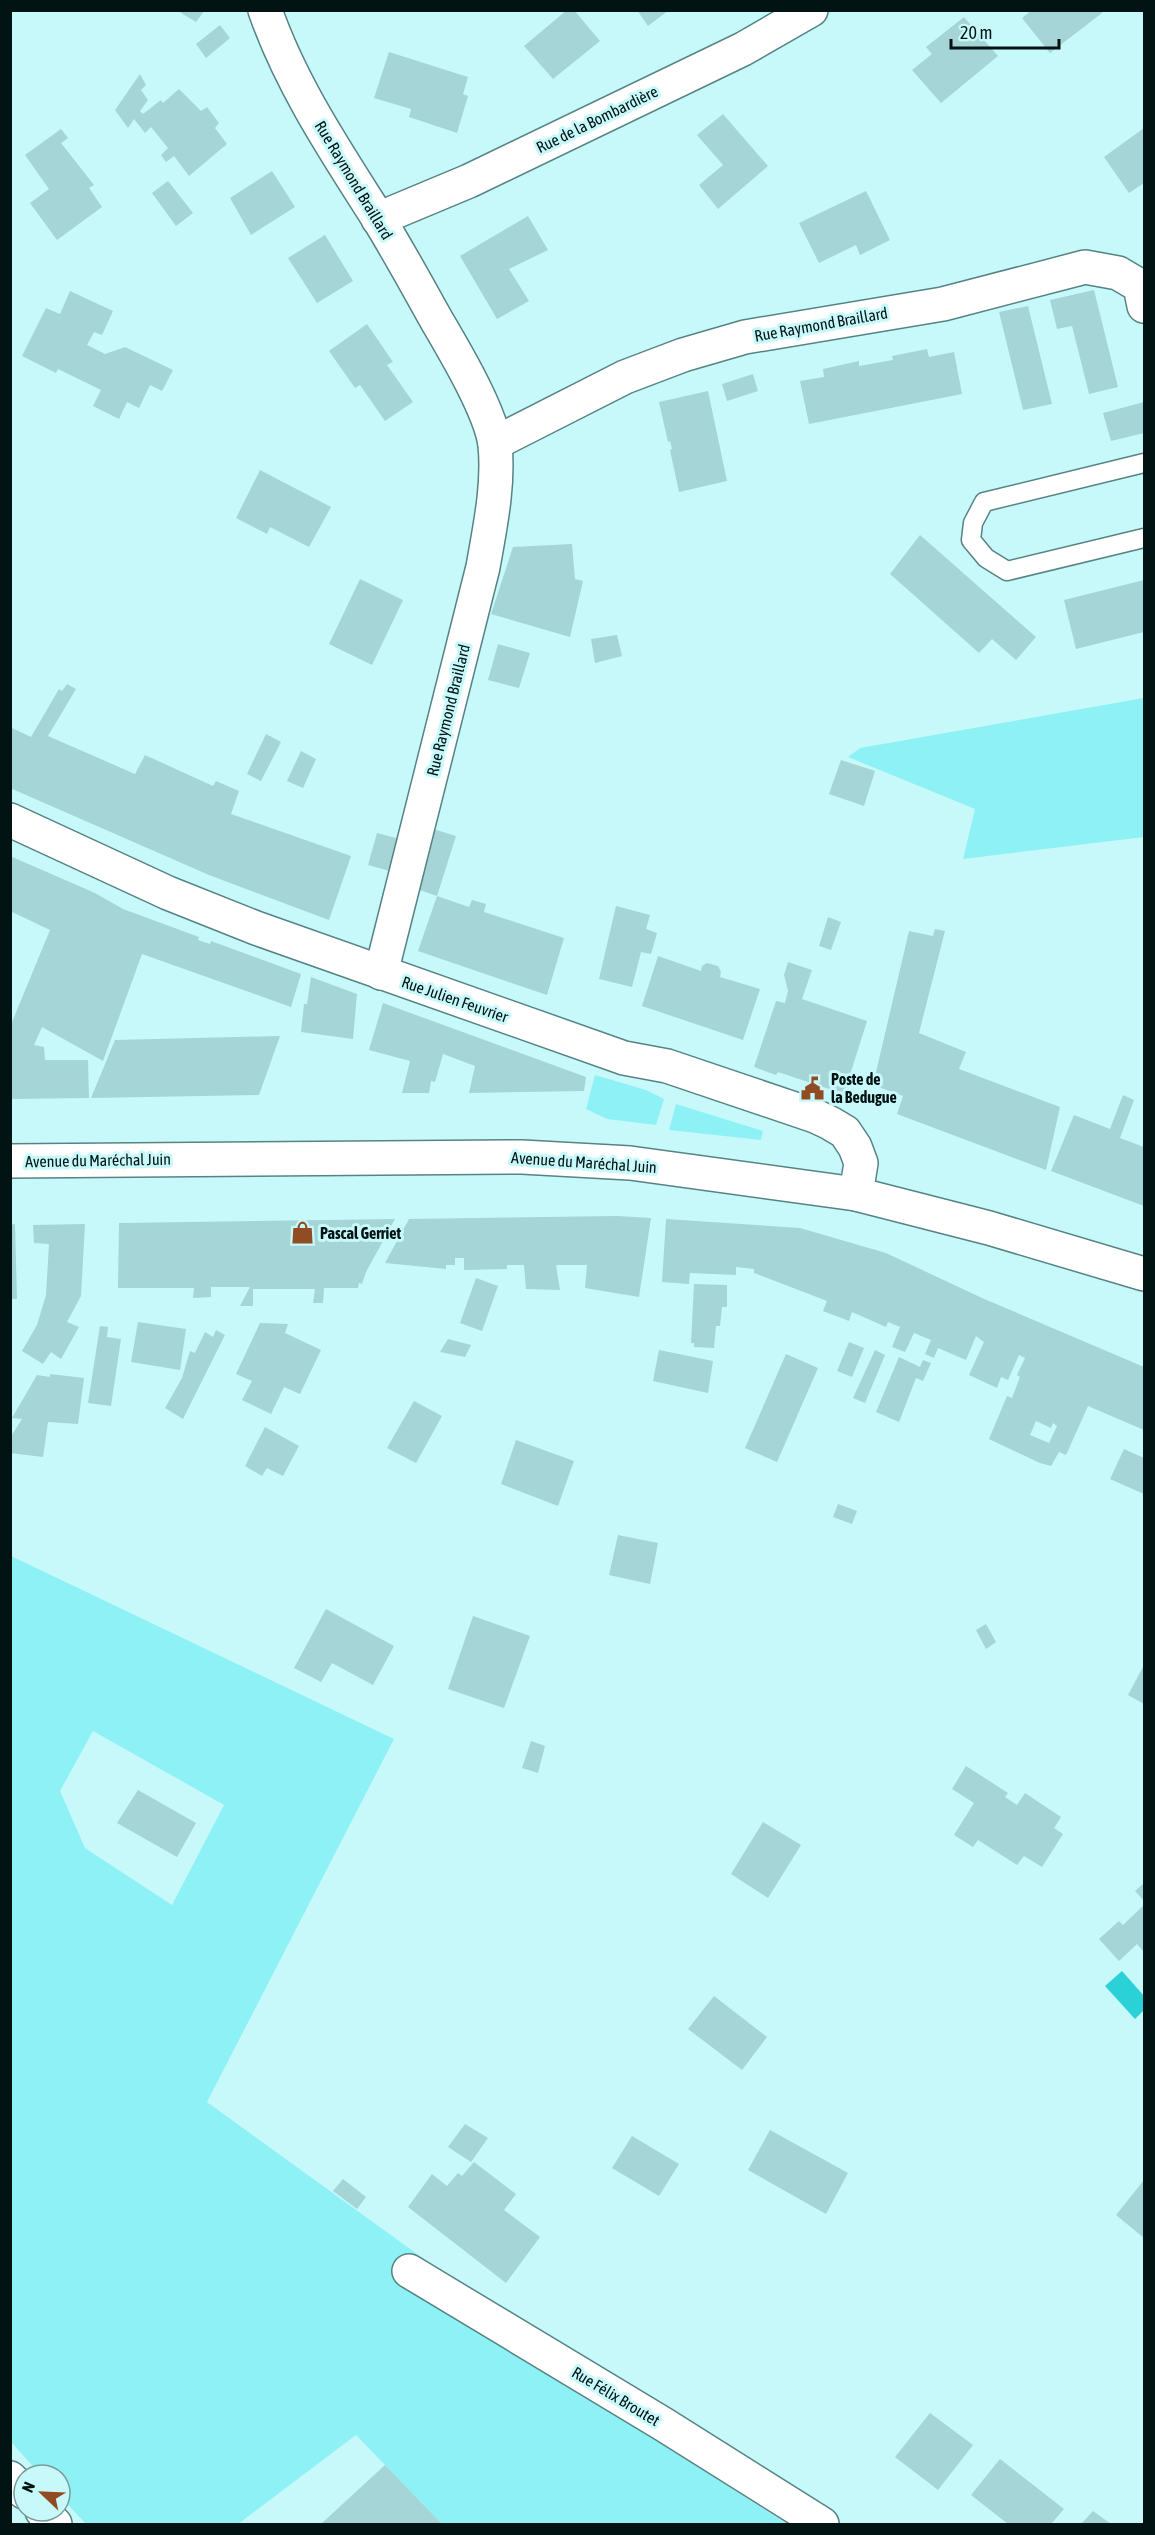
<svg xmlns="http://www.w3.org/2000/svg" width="1155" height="2535" viewBox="0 0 1155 2535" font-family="'Asap Condensed',sans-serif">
<rect width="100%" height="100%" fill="#c8f9fa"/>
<g fill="#8ef1f5" fill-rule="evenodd">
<polygon points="1144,698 1144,837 963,859 975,809 848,757 860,748"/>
<polygon points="595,1075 646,1090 664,1099 656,1125 607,1119 586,1109"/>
<polygon points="676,1104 763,1131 761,1140 669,1130"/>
<path d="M 11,1556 L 394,1739 L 207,2102 L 482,2301 L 535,2363 L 787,2524 L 442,2524 L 356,2435 L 238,2524 L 86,2524 L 60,2496 L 60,2475 L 41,2475 L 11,2442 ZM 93,1731 L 224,1805 L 172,1905 L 85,1848 L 60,1791 Z"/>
</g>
<polygon fill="#2ad1d7" points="1122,1971 1144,1996 1144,2010 1135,2019 1105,1986"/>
<g fill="#a5d5d6" fill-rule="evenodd">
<polygon points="183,10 205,10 196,22 181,13"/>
<polygon points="567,10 574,10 600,41 553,79 524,46"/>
<polygon points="637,10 669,10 648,26"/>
<polygon points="1032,10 1101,10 1102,13 1050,53 1022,18"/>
<polygon points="964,17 998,56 941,103 912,70 932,54 926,47"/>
<polygon points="220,25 230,38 206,58 196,44"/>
<polygon points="389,52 468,77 463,94 468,96 457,133 409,117 411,109 374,98"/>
<polygon points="140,74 146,85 141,90 148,100 140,111 143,114 161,100 163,103 179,89 201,111 207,107 219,123 215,128 227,144 189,176 174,156 166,162 161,155 168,148 151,127 145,133 134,119 128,128 115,110"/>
<polygon points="723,114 768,166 718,209 699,185 723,165 697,135"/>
<polygon points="1144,128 1144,183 1129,193 1104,157"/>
<polygon points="61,129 68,138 61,143 94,185 89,188 102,207 57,240 30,203 49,189 25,155"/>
<polygon points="272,171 295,207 251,235 230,198"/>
<polygon points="168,181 193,213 176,226 152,193"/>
<polygon points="866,191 890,240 860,255 856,245 819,263 799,223"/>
<polygon points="528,216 548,250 509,269 529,301 497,319 460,256"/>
<polygon points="325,235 353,281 317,303 288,258"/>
<polygon points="1094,290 1118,387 1089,394 1072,326 1057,329 1050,300"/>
<polygon points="70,291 113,311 102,335 94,332 87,345 105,354 125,347 173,370 162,391 150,385 139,408 127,402 119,419 93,406 101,390 58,369 56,373 22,356 46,308 60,314"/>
<polygon points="1028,306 1052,404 1023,410 999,312"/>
<polygon points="367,324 393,362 387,365 413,402 385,421 360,385 355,388 329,351"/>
<polygon points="927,349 929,357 954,352 962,394 809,424 800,381 824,377 823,369 859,361 859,366 893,360 892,356"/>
<polygon points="753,374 758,391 727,401 722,384"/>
<polygon points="708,391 727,481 679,492 670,450 672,449 670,441 668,442 659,402"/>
<polygon points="1144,402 1144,433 1111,441 1103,413"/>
<polygon points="260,470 331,507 309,547 270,527 267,534 236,518"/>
<polygon points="920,535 1036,637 1016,660 992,639 979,653 890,574"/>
<polygon points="572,544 575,579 583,581 570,637 491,614 513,547"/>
<polygon points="360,579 403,600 372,665 329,644"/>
<polygon points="1144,580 1144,632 1076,649 1064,600"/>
<polygon points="617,635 622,656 595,663 591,639"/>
<polygon points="498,644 530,653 519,688 488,680"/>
<polygon points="67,684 76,689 48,736 135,774 145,755 213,786 216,781 239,791 231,814 351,856 329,920 209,875 10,788 10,727 31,737 59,689 62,691"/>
<polygon points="266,734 281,742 261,781 247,774"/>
<polygon points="301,751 316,759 303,788 287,781"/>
<polygon points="841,760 875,771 864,806 829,794"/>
<polygon points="433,829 456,836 437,896 414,888"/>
<polygon points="377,833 400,839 393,872 368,865"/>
<polygon points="10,856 95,893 123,909 199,937 198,940 210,944 211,941 301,974 291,1007 142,954 103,1061 42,1027 34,1045 44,1047 45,1060 88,1060 89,1098 10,1099 10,1027 50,930 10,911"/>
<polygon points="437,896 469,907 472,900 486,904 484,912 564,938 547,995 418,951"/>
<polygon points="616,906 650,915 646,929 657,933 651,954 641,952 632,987 599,979"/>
<polygon points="828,917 841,922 831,950 819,946"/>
<polygon points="935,929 945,931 919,1033 966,1052 959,1069 1060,1107 1046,1170 897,1114 903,1096 873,1085 909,931 933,936"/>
<polygon points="658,956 701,971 702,966 707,963 718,966 721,972 720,977 760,989 743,1040 642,1006"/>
<polygon points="788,962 812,970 802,999 867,1021 844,1094 778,1072 776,1075 754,1067 776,1001 785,1003 788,991 784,975"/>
<polygon points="311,977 357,994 353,1039 301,1032 304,1004 307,1004"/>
<polygon points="383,1003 586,1077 584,1091 469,1093 475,1066 443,1054 435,1082 431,1081 429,1093 402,1093 410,1061 369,1050"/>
<polygon points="280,1036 259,1095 91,1098 115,1040"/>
<polygon points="1123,1095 1134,1100 1120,1138 1144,1147 1144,1206 1051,1171 1074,1115 1110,1129"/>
<polygon points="618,1216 651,1218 639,1297 585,1288 587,1265 556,1265 560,1290 526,1289 524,1265 507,1265 507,1269 464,1270 464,1258 455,1258 455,1265 446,1265 446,1269 385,1263 409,1219"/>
<polygon points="395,1219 366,1272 362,1284 359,1283 358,1288 324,1288 323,1303 313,1303 315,1289 253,1289 253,1306 240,1306 250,1287 211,1287 211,1297 193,1298 194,1288 118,1288 119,1223"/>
<path d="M 666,1219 L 800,1228 L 886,1253 L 982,1298 L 1144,1367 L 1144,1430 L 1088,1406 L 1066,1455 L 1059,1452 L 1051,1466 L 1040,1463 L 989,1439 L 1007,1396 L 1012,1398 L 1020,1377 L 1017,1375 L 1025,1358 L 1019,1355 L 1008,1380 L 1001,1377 L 997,1388 L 969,1375 L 984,1342 L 976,1336 L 966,1360 L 938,1348 L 934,1358 L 925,1354 L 931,1340 L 914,1333 L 905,1352 L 892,1347 L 900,1327 L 888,1322 L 886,1327 L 852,1312 L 849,1321 L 823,1311 L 827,1301 L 754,1273 L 754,1269 L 736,1267 L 736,1275 L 690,1273 L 689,1284 L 662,1282 ZM 1036,1421 L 1051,1428 L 1053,1423 L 1057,1426 L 1049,1443 L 1030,1435 Z"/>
<polygon points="15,1224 17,1299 10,1299 10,1225"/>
<polygon points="85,1224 81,1296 67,1322 79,1327 61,1359 51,1352 43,1364 22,1351 37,1325 46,1295 49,1244 34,1243 33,1225"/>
<polygon points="476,1278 498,1286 482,1331 460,1323"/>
<polygon points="694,1284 727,1285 727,1307 722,1307 720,1326 716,1326 714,1348 694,1347 694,1343 691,1343"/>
<polygon points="138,1322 186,1329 180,1370 131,1362"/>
<polygon points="260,1323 288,1324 285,1333 321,1350 300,1394 284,1387 271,1414 242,1400 252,1381 236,1374"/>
<polygon points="100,1326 108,1327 107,1337 121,1339 111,1406 88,1403"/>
<polygon points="216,1330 225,1335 183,1419 165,1408 182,1378 190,1351 195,1353 205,1332 213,1337"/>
<polygon points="448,1339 471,1345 465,1357 440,1352"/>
<polygon points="849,1342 864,1348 852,1377 837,1371"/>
<polygon points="659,1350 713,1361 708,1393 653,1381"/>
<polygon points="875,1350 885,1355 865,1403 853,1398"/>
<polygon points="786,1354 818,1368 777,1462 745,1448"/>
<polygon points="899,1357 920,1367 923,1360 931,1363 923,1381 916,1378 899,1422 876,1412"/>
<polygon points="50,1374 84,1378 78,1424 48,1422 43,1457 10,1453 10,1438 22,1419 12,1418 37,1375 50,1377"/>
<polygon points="414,1401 442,1416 416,1463 387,1448"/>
<polygon points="265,1427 299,1446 283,1476 267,1468 262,1476 245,1466"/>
<polygon points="516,1440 574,1461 558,1506 501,1484"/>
<polygon points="1124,1449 1144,1458 1144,1494 1110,1479"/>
<polygon points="838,1504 857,1511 852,1524 833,1517"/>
<polygon points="618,1535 658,1543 650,1584 609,1575"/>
<polygon points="326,1609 394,1646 373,1685 332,1663 321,1682 294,1668"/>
<polygon points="473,1616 530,1636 504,1708 448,1689"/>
<polygon points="986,1624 996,1642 986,1649 976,1630"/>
<polygon points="1144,1665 1144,1704 1128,1695"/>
<polygon points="531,1741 545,1746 538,1773 522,1768"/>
<polygon points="966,1766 1008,1793 1005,1797 1017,1805 1025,1793 1061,1817 1054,1828 1063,1834 1042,1867 1024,1856 1017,1865 978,1840 973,1847 954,1835 974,1803 952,1789"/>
<polygon points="138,1790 196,1823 177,1857 117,1823"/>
<polygon points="763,1822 801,1845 768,1898 731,1874"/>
<polygon points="1144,1883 1144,1901 1135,1891"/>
<polygon points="1144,1905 1144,1952 1137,1944 1119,1961 1099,1939 1119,1921 1123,1925"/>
<polygon points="714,1996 767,2037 742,2070 688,2029"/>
<polygon points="465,2124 488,2138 471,2162 448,2147"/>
<polygon points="770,2130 848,2173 826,2214 748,2170"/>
<polygon points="632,2136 679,2164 659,2196 612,2168"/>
<polygon points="474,2162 516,2194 504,2210 540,2237 506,2283 408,2207 432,2174 447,2186 458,2173 462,2176"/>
<polygon points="343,2179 366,2197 357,2209 333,2191"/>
<polygon points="1144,2180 1144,2238 1116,2215"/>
<polygon points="930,2413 973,2445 938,2490 895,2457"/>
<polygon points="1000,2459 1064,2509 1051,2524 1008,2524 971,2495"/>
<polygon points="385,2465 442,2524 321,2524"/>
<polygon points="1093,2511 1111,2524 1081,2524"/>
</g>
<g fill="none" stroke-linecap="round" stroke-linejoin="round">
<defs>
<polyline id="lane" points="1144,463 984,502 973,523 971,540 986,558 1007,571 1144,538"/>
<g id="street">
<path d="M 265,10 C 291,85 336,152 378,218 C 399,252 418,287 437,321 C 454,350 491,412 495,445 C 499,485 490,527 483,567 L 381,973"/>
<polyline points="378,219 469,181 743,49 811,10"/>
<polyline points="495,443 625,377 683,355 745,337 943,304 1085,267 1118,273 1140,286 1144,306"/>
<polyline points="10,820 168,893 256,928 624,1058 667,1066 815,1116 830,1123 845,1132 855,1147 861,1163 856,1194"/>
<polyline points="409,2271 663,2424 822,2524"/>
<polyline points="10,2478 24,2492"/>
<polyline points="42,2511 55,2524"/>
</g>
<polyline id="secondary" points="10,1161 522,1157 630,1163 856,1194 989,1228 1144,1274"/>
</defs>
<use href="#lane" stroke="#568384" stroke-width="21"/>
<use href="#street" stroke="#568384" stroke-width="36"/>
<use href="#secondary" stroke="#568384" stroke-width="36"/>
<use href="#lane" stroke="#fff" stroke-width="18"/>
<use href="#street" stroke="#fff" stroke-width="33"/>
<use href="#secondary" stroke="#fff" stroke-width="33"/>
</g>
<defs>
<symbol id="civic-bare" viewBox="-9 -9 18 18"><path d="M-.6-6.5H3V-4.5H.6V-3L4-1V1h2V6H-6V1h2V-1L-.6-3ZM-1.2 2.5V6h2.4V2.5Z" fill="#914c23" stroke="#c8f9fa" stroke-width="2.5" paint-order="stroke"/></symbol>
<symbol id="shop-bare" viewBox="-9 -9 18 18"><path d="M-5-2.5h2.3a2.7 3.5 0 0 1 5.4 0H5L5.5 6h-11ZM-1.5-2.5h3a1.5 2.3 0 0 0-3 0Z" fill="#914c23" stroke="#c8f9fa" stroke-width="2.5" paint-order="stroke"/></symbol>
</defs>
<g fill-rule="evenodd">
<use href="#civic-bare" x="796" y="1072" width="33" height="33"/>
<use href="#shop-bare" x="286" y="1216" width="33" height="33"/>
</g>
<g text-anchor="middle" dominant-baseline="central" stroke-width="6" stroke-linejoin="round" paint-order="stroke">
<g font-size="16" fill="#021314" stroke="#c8f9fa">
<text transform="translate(597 119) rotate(-26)">Rue de la Bombardière</text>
<text transform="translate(354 180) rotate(59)">Rue Raymond Braillard</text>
<text transform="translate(821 324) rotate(-10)">Rue Raymond Braillard</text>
<text transform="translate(448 710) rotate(-76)">Rue Raymond Braillard</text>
<text transform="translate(455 999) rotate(19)">Rue Julien Feuvrier</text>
<text transform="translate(98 1160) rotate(-1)">Avenue du Maréchal Juin</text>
<text transform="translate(584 1162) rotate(4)">Avenue du Maréchal Juin</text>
<text transform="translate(616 2396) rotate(31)">Rue Félix Broutet</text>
</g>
<g font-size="16" font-weight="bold" fill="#021314" stroke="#c8f9fa" text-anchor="start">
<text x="831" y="1079">Poste de<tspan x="831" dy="18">la Bedugue</tspan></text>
<text x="320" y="1233">Pascal Gerriet</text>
</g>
</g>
<rect width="1155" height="2535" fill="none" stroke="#021314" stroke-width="24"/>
<g transform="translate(42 2493) rotate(293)"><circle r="28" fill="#c8f9fa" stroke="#799d9e" stroke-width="1.5"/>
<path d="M0-4.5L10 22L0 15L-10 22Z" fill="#914c23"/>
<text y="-9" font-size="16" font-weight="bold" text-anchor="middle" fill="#021314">N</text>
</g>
<path d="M951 39v9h108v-9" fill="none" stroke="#021314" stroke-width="3"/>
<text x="960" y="39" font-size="18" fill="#021314" stroke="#c8f9fa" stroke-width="4.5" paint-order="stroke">20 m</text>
</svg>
